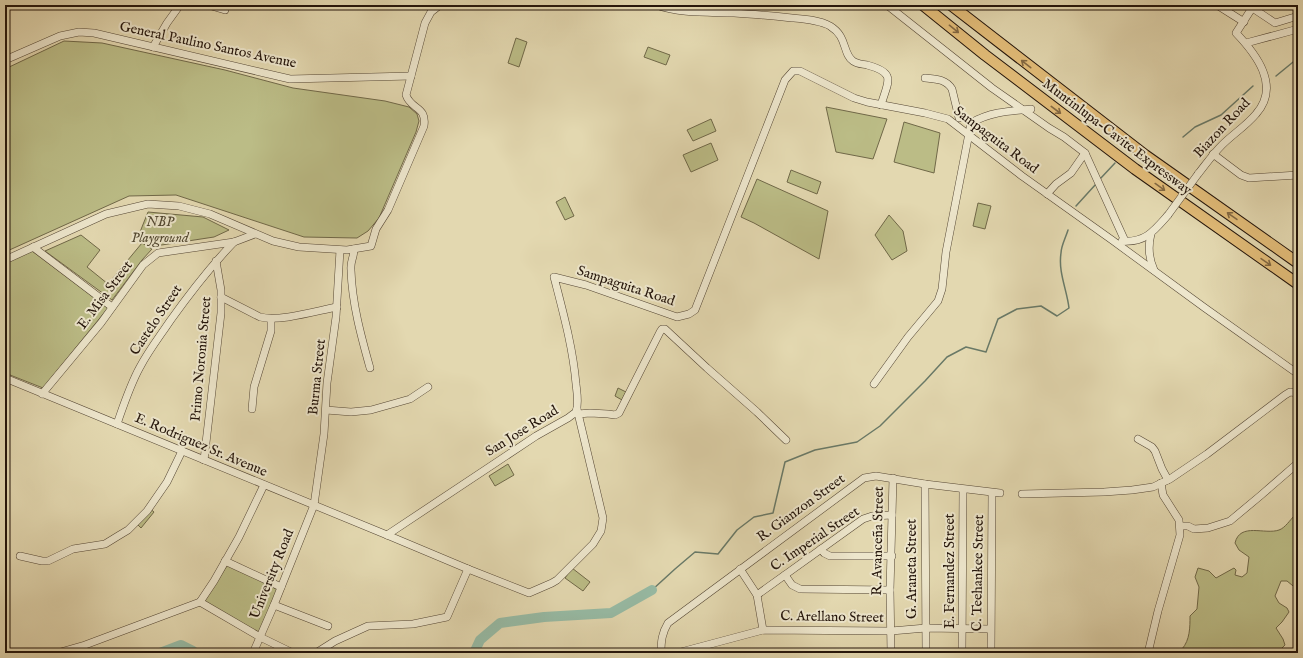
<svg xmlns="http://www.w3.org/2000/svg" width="1303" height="658" viewBox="0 0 1303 658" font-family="'IM FELL English',serif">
<rect width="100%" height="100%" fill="#e3d8b0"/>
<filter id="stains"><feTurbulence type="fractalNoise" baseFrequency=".005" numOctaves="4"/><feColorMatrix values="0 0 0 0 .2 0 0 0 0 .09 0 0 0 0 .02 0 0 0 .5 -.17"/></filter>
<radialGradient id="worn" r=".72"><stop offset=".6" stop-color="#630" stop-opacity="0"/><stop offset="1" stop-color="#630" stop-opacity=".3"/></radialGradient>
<g fill="#bbbc86" stroke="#706848">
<polygon points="516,38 527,42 519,67 508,63"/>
<polygon points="64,41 102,43 225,70 293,88 385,101 409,107 417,114 419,121 416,132 379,218 368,231 357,238 304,237 176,195 129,196 5,252 5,69"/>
<polygon points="648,47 670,55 666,65 644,57"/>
<polygon points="826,107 887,119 873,159 836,152"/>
<polygon points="711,119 716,131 693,141 687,130"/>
<polygon points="904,122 940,133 934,173 894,162"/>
<polygon points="711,143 718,160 691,172 683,155"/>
<polygon points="791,170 821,182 817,194 787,182"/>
<polygon points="757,179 828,211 819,259 754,223 741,217"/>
<polygon points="565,197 574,216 565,220 556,202"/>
<polygon points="978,203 991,206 985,229 973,226"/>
<polygon points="148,212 203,217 229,230 214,237 155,246 140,232"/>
<polygon points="889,215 903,231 907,251 892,260 875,235"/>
<polygon points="81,235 100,250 87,267 108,284 142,243 152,249 142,260 112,300 45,251"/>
<polygon points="32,251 108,308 43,388 5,373 5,263"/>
<polygon points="618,388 626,392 622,400 615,396"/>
<polygon points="508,464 514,475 495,486 489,476"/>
<polygon points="147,506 154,512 141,528 134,521"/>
<path d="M 1298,514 L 1298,590 L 1287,581 L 1281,581 L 1275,596 L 1279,603 L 1287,608 L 1289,612 L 1282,622 L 1276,628 L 1283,639 L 1285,645 L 1281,649 L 1262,649 L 1259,653 L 1182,653 L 1182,649 C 1190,640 1190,627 1190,616 L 1197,609 L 1199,587 L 1195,577 L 1198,568 L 1209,571 L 1216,578 L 1234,568 L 1236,570 L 1235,575 L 1242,577 L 1247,573 L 1249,557 L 1239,550 L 1235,543 C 1240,522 1265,535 1279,530 C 1285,528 1290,520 1295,515 Z"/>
<polygon points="228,564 278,590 260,633 204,602"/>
<polygon points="572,568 590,582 583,591 565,578"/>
</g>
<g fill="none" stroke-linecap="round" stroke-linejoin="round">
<g stroke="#697967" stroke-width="1.5">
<polyline points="1276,76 1298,58"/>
<polyline points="1183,137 1195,127 1221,115 1253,86"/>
<polyline points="1100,179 1115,163"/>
<polyline points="1076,206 1096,184"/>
<path d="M 652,590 L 675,569 L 695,552 L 718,554 L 737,530 L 754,517 L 773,513 L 785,462 L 815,450 L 857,442 L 880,426 L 925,381 L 947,357 L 966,347 L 986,352 L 998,319 L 1017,309 L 1041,306 L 1057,316 L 1069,308 C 1067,290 1058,272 1061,253 C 1061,246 1066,237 1068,230"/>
</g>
<g stroke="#97bba5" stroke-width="10">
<polyline points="160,653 181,645 193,651 194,653"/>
<polyline points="474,653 480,640 500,623 544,617 611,613 652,590"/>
</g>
<defs>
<g id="minor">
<polyline points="208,5 225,10"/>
<path d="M 656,5 C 681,14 708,12 734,13 C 753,14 773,16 792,18 C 804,19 819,20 830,26 C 848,37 842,53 853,61 C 857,64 862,64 867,65 C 897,73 888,81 881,105"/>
<polyline points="887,5 992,88 1049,128 1064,137 1085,153 1125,241"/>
<polyline points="1217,5 1244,22"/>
<polyline points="1248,5 1275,23 1298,16"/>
<polyline points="1246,43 1298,29"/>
<polyline points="153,47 167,23 180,5"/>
<polyline points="5,60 60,36 79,32 94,33 290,79 411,76"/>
<path d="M 925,78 C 936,79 946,79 952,89 L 959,118"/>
<polyline points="1213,154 1241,175 1249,178 1298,175"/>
<path d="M 1198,174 C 1206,164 1213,154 1222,145 C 1233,134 1246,126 1256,114 C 1281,86 1256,54 1236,33 L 1254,5"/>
<polyline points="1047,194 1056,184 1071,173 1085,153"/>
<path d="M 1151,234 C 1148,246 1149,259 1154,270"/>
<path d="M 1122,241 C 1145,243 1154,231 1168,215"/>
<polyline points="33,247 112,307"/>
<path d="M 354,249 C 354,258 350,261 351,270 C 352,303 361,336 370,368"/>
<path d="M 5,260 L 106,214 L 148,204 L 179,206 L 210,214 L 273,241 L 299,247 L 347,250 L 371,246 L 376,229 L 388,210 L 424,126 C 427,106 411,110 406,95 L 425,23 L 431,12 L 440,5"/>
<path d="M 221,297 L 260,317 C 279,322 316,311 337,307"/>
<polyline points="5,378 387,535 468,569 529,593 552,583 557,580 593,544 601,531 603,518 577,409"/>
<path d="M 874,384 L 908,337 L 938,301 L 942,289 L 946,252 L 971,123 C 990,112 1009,111 1031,109"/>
<polyline points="42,394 101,323 143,265 158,253 234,242 255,234"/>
<polyline points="252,409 254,387 271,331 271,319"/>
<polyline points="326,410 351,412 371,410 410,399 428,387"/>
<polyline points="578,414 590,413 608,414 615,415 619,413 660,332 662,329 665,329 707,368 757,412 786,440"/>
<path d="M 117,424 C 124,404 130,385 140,367 C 149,350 160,336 170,321 C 190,293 211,266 234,242"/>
<polyline points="1138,439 1152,447 1155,451 1162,469 1168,480"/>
<polyline points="204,460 221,313 221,290 216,261"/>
<polyline points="925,484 926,653"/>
<polyline points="1022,494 1104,492 1132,490 1153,487 1170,479 1207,454 1285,395 1290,392 1298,393"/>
<polyline points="1180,526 1188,526 1194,529 1208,528 1230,521 1260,496 1298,463"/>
<path d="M 387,535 L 536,436 L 568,418 L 576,412 C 579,403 577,393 576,384 C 573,348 563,312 554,277 L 586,285 L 677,317 L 689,314 L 695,310 L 785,80 L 793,71 L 800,71 L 854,98 L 867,102 L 925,113 L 948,119 L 1022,176 L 1112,240 L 1205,308 L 1298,374"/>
<polyline points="821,549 824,553 830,556 892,556"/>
<polyline points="20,556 42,561 48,561 73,549 105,544 118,536 128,530 147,511 167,482 182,451"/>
<polyline points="225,561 281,587"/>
<polyline points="740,569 757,595 763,630"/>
<polyline points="785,575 792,585 800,589 890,590"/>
<polyline points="757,595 863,519 872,516 892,515"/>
<polyline points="200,602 260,637 293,653"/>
<polyline points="274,605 328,626"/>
<polyline points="57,653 85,645 200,602 214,581 239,537 264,485"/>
<polyline points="253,653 274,605 314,505 324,434 327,383 336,317 340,250"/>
<polyline points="316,653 335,641 368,626 413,624 447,617 468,569"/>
<path d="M 661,653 C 661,641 662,633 668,623 L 864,478 L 876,476 L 925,484 L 1000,493"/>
<polyline points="677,653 763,630 891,631 926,628 990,629"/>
<polyline points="891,653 890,590 893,478"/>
<polyline points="962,653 963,490"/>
<polyline points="991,653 992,493"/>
<polyline points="1148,653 1158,611 1180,535 1179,520 1163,495 1161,483"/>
</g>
<g id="highway">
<polyline points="923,5 985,55 1135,169 1298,284"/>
<polyline points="951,5 1145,155 1298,263"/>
</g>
</defs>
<use href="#minor" stroke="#544634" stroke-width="8"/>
<use href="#highway" stroke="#24150b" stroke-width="12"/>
<use href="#minor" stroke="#ede6cc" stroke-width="7"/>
<use href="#highway" stroke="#e2bc78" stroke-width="10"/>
<defs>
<polyline id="minor-bridge" points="1168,215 1198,174"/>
</defs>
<use href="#minor-bridge" stroke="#544634" stroke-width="8" stroke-linecap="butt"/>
<use href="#minor-bridge" stroke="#ede6cc" stroke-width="7"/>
</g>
<defs><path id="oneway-shaft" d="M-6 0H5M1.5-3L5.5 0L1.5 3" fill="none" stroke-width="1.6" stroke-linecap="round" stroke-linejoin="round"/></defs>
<g stroke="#836842">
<use href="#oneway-shaft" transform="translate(954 29) rotate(39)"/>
<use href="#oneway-shaft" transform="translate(1026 64) rotate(-142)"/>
<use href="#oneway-shaft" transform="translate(1056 110) rotate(37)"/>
<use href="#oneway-shaft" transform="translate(1160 187) rotate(36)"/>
<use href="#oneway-shaft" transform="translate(1232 216) rotate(-145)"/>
<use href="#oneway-shaft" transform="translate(1266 262) rotate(35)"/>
</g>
<g text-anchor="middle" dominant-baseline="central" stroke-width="4" stroke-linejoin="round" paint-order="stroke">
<g font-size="14" fill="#24150b" stroke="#ede6cc">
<text transform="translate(208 45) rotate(12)">General Paulino Santos Avenue</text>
<text transform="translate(1222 128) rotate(-47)">Biazon Road</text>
<text transform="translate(1117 137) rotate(37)">Muntinlupa-Cavite Expressway</text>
<text transform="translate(996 140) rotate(37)">Sampaguita Road</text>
<text transform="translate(626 286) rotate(18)">Sampaguita Road</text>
<text transform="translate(105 295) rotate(-53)">E. Misa Street</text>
<text transform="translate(156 320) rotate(-56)">Castelo Street</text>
<text transform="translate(201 359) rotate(-85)">Primo Noronia Street</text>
<text transform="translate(317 377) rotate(-84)">Burma Street</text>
<text transform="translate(522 431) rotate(-32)">San Jose Road</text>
<text transform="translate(201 445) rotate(23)">E. Rodriguez Sr. Avenue</text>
<text transform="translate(801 508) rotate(-36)">R. Gianzon Street</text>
<text transform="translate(815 539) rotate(-34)">C. Imperial Street</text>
<text transform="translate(878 541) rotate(-89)">R. Avanceña Street</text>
<text transform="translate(912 569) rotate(-90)">G. Araneta Street</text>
<text transform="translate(950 571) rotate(-90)">E. Fernandez Street</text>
<text transform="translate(978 573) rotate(-89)">C. Teehankee Street</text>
<text transform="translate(272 574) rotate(-68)">University Road</text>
<text transform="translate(832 617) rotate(1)">C. Arellano Street</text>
</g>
<g font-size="14" font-style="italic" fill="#514730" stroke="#ede6cc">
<text x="160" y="222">NBP<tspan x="160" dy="16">Playground</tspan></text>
</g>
</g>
<rect width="1303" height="658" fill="none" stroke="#e3d8b0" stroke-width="20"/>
<rect x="6" y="6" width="1291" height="646" fill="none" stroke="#24150b" stroke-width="2"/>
<rect x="10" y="10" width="1283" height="638" fill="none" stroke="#24150b"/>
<rect width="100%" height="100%" filter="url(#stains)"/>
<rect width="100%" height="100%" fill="url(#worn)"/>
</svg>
